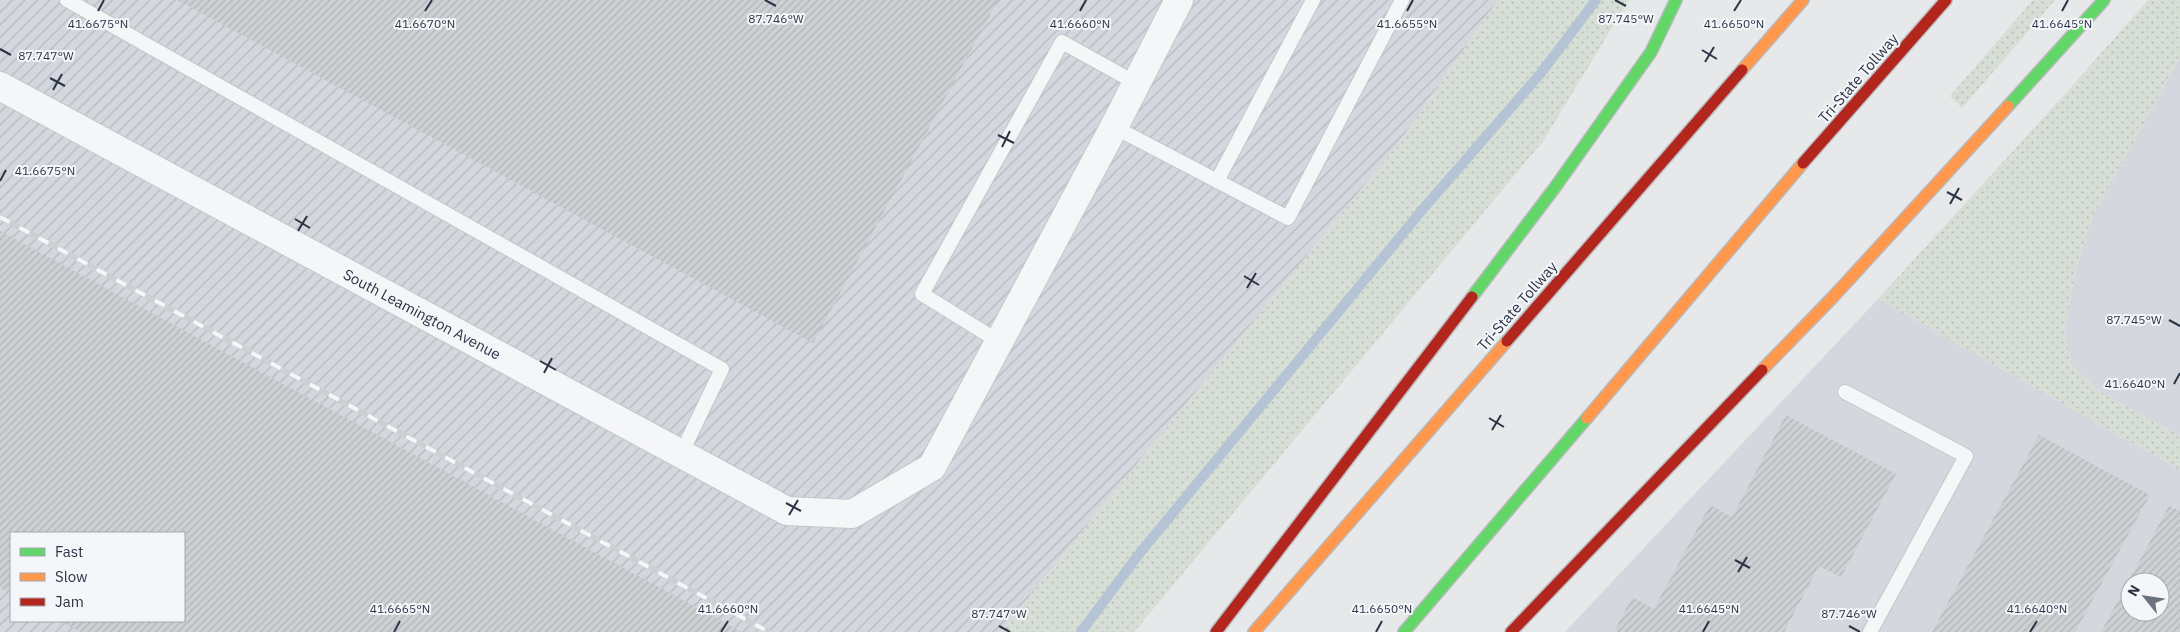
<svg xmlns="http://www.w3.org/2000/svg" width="2180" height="632" viewBox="0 0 2180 632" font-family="'IBM Plex Sans',sans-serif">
<defs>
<pattern id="industrial-furrows" width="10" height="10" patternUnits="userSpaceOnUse" patternTransform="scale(1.25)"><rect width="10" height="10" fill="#d4d7dd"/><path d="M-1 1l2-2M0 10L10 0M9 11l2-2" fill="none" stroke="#b6b9bf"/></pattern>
<pattern id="grass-dots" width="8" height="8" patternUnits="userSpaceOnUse" patternTransform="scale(1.25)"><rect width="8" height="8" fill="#d6ded6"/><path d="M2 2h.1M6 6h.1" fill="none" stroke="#b8bfb9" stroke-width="1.8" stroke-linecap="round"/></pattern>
<pattern id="building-hatch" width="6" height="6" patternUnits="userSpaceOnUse" patternTransform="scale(1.25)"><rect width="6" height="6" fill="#ced0d3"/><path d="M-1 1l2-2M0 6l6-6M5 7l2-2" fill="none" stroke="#b1b3b6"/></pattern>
</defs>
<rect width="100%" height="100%" fill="#e6e8ea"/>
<g fill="#d4d7dd" fill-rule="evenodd">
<polygon points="2180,58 2180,436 2101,392 2073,366 2064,332 2076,269 2093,216"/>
<path d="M 1878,299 L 2180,470 L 2180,632 L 1565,632 ZM 2130,582 L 2160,582 L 2160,612 L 2130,612 Z"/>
</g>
<path fill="url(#industrial-furrows)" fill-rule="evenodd" d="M 0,0 L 1498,0 L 1398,144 L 1000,632 L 0,632 ZM 11,533 L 184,533 L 184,621 L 11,621 Z"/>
<g fill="url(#grass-dots)">
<polygon points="1498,0 1629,0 1543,141 1134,632 1000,632 1398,144"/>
<polygon points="2033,0 2055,0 1962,108 1950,96"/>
<polygon points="2148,0 2180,0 2180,58 2093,216 2076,269 2064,332 2073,366 2101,392 2180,436 2180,470 1878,299 2065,94"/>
</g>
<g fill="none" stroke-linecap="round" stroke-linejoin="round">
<polyline stroke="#b4c4d5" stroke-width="10" points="1081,632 1139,554 1423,209 1541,73 1596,0"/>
</g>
<g fill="url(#building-hatch)" fill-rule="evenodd">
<polygon points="177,0 998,0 813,343"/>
<polygon points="0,231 742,632 81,632 60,621 184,621 184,533 11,533 11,594 0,588"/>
<polygon points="1786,415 1896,474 1841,577 1819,566 1784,632 1614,632 1632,597 1654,609 1710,505 1732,517"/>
<polygon points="2039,435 2150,495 2075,632 1932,632"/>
<path d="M 2169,506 L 2180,511 L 2180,632 L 2101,632 ZM 2130,582 L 2160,582 L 2160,612 L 2130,612 Z"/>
</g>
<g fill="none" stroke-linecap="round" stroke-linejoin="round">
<defs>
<g id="lane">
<polyline points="67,0 722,369 681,454"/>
<polyline points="1114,127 1288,218 1402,0"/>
<polyline points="1217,181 1313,0"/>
<polyline points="998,341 922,294 1062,42 1136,83"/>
<polyline points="1845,392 1966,456 1870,632"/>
</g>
<polyline id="street" points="0,86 787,511 852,514 932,467 1114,127 1179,0"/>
<g id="fast">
<polyline points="2008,106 2104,0"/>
<polyline points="1472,297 1556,186 1651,52 1676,0"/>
<polyline points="1404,632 1587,418"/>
</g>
<g id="slow">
<polyline points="1742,70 1803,0"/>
<polyline points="1762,370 1833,297 2008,106"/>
<polyline points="1587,418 1803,163"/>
<polyline points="1254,632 1507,341"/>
</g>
<g id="jam">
<polyline points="1803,163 1946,0"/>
<polyline points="1507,341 1742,70"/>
<polyline points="1216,632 1472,297"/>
<polyline points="1511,632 1762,370"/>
</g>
</defs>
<use href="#lane" stroke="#c4c6c8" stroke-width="16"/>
<use href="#street" stroke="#c4c6c8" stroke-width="30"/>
<use href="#fast" stroke="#b8bbbf" stroke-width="14"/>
<use href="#slow" stroke="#b8bbbf" stroke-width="14"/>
<use href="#jam" stroke="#b8bbbf" stroke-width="14"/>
<use href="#lane" stroke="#f5f6f7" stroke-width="14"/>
<use href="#street" stroke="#f5f6f7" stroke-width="28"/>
<use href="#fast" stroke="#63d668" stroke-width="11"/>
<use href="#slow" stroke="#ff974d" stroke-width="11"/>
<use href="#jam" stroke="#b3261e" stroke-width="11"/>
<defs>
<polyline id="rail" points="0,217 769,632"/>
</defs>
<use href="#rail" stroke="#cecfd2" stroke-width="5.5"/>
<use href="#rail" stroke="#f4f6f9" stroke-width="4" stroke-dasharray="11" stroke-linecap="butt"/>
</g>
<path fill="none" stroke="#2b3445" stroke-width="2" d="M 765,0 L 776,6M 1615,0 L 1626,6M 98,11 L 104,0M 425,11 L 432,0M 1080,11 L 1086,0M 1407,11 L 1413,0M 1734,11 L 1741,0M 2062,11 L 2068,0M 0,49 L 11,55M 1702,50 L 1717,59M 1705,62 L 1714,47M 50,78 L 65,86M 53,90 L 62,74M 998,135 L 1014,143M 1002,147 L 1010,131M 0,181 L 6,170M 1947,192 L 1962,200M 1950,204 L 1959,188M 295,219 L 310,228M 298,231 L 307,216M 1244,276 L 1259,285M 1247,288 L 1256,273M 2169,320 L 2180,326M 540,361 L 556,370M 544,373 L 552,358M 2174,384 L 2180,373M 1489,418 L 1504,427M 1492,430 L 1501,415M 786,503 L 801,511M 789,515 L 798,500M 1735,560 L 1750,568M 1738,572 L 1747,557M 999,626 L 1010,632M 1849,626 L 1860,632M 394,632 L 400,621M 721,632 L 728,621M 1376,632 L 1382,621M 1703,632 L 1709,621M 2030,632 L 2037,621"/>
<g text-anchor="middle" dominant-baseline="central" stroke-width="4" stroke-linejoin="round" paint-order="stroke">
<g font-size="15" fill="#2b3445" stroke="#f4f6f9">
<text transform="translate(1858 78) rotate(-49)">Tri-State Tollway</text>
<text transform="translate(1517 306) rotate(-49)">Tri-State Tollway</text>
<text transform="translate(422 314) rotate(28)">South Leamington Avenue</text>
</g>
</g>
<g font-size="12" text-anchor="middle" fill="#2b3445" stroke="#f4f6f9" stroke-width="4" stroke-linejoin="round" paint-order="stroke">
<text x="776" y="23">87.746°W</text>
<text x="1626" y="23">87.745°W</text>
<text x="425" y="28">41.6670°N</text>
<text x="1407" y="28">41.6655°N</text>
<text x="2062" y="28">41.6645°N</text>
<text x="98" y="28">41.6675°N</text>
<text x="1080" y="28">41.6660°N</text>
<text x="1734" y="28">41.6650°N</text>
<text x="46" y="60">87.747°W</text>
<text x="45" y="175">41.6675°N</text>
<text x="2134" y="324">87.745°W</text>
<text x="2135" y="388">41.6640°N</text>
<text x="400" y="613">41.6665°N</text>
<text x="728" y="613">41.6660°N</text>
<text x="1382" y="613">41.6650°N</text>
<text x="1709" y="613">41.6645°N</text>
<text x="2037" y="613">41.6640°N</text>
<text x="999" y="618">87.747°W</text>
<text x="1849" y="618">87.746°W</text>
</g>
<rect x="10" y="532" width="175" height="90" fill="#f4f6f9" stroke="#a4a8b1"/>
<rect x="20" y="548" width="25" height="8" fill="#63d668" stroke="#a4a8b1"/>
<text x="55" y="557" font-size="15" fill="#2b3445">Fast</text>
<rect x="20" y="573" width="25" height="8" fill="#ff974d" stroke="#a4a8b1"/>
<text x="55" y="582" font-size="15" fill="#2b3445">Slow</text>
<rect x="20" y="598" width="25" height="8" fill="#b3261e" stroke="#a4a8b1"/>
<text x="55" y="607" font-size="15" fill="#2b3445">Jam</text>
<g transform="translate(2145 597) rotate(300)"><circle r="24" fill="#f4f6f9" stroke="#a4a8b1"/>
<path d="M0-4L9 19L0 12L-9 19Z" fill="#6c737f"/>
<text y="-8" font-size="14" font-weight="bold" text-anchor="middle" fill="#2b3445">N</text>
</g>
</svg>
